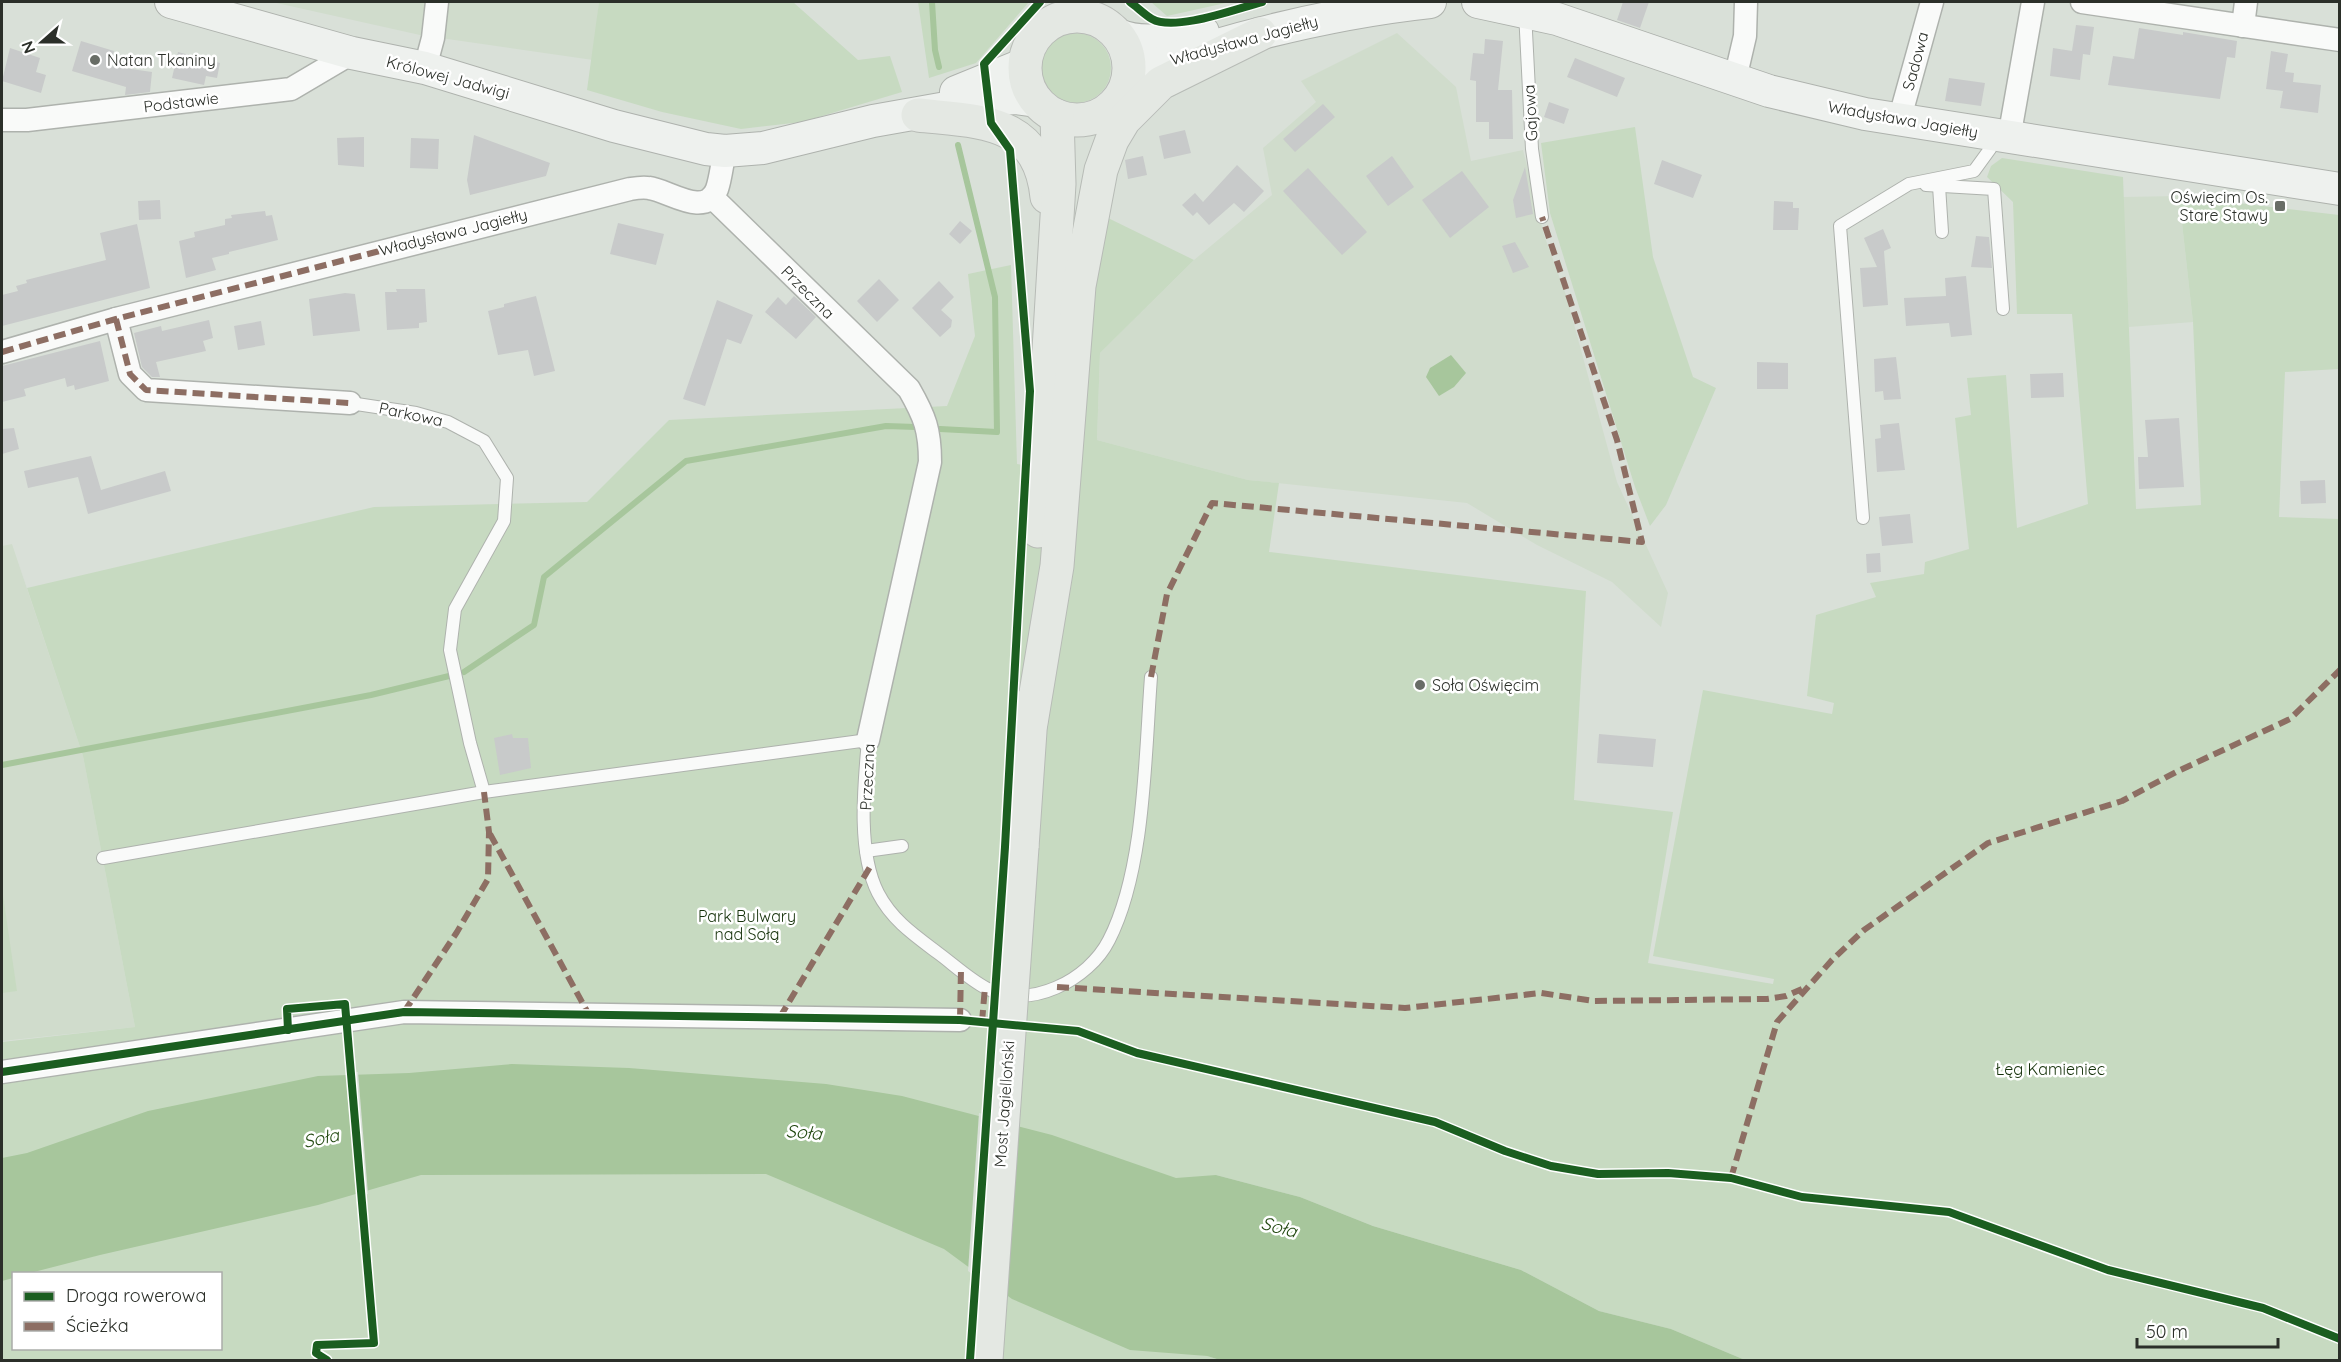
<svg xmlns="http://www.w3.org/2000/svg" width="2341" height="1362" viewBox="0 0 2341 1362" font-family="Quicksand,sans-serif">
<rect width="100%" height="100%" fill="#d9e0d8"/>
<g fill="#d0dccc">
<polygon points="272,2 599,2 593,60 420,35"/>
<polygon points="1397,33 1456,87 1471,161 1523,150 1544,235 1566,295 1617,482 1668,593 1661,627 1612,582 1537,545 1467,503 1248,480 1097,440 1100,353 1194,260 1272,195 1263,148 1316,102 1301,81"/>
<polygon points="2179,196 2193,322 2129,327 2123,197"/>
<polygon points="12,544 83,756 135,1027 2,1041 2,546"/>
</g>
<g fill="#c7dac1" fill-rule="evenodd">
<polygon points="599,2 793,2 858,60 890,56 902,92 802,122 741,129 662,112 587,90"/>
<polygon points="918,2 1029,2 976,63 929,78"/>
<polygon points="1151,2 1230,2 1167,16"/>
<circle cx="1076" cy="68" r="35"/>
<polygon points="1635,127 1653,257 1693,377 1716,388 1666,505 1650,526 1635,487 1550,213 1541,143"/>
<path d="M 2002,158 L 2123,177 L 2136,509 L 2201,505 L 2193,322 L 2179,196 L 2339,215 L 2339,369 L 2285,372 L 2279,517 L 2339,519 L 2339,1360 L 1745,1360 L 1671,1329 L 1599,1311 L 1521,1270 L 1373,1226 L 1300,1197 L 1216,1175 L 1185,1353 L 1207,1356 L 1220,1360 L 2,1360 L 2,1042 L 135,1027 L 83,756 L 27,588 L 374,507 L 587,502 L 669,420 L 947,406 L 975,336 L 968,274 L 1011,265 L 1017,464 L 1075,473 L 1093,299 L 1106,217 L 1194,260 L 1100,353 L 1097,440 L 1248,480 L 1279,483 L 1269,552 L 1586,591 L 1574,800 L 1673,812 L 1648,963 L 1773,984 L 1774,979 L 1653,956 L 1703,690 L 1832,714 L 1834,703 L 1807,696 L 1816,615 L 1876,597 L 1870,583 L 1924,574 L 1925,562 L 1969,549 L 1955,418 L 1971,415 L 1967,378 L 2006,375 L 2017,528 L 2088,504 L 2072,314 L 2017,314 L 2013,202 L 1987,177 L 1991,166 ZM 14,1274 L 220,1274 L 220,1348 L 14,1348 Z"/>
<polygon points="2,888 17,991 2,993"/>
</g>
<g fill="#a7c69c">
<polygon points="1451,355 1466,373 1454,387 1439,396 1426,377 1430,368"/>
<polygon points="512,1064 629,1068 826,1084 902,1096 1052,1135 1176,1178 1216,1175 1300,1197 1373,1226 1521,1270 1599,1311 1671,1329 1745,1360 1220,1360 1207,1356 1130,1350 1012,1299 944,1249 766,1174 421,1175 318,1205 100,1255 30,1273 14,1274 13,1278 2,1281 2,1158 27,1153 148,1111 318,1076 409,1073"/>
</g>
<g fill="#d9e0d8">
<polygon points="348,1072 358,1072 368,1194 359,1197"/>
<polygon points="979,1113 1018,1123 1005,1298 968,1271"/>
</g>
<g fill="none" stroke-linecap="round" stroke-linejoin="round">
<g stroke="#a7c69c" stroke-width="6">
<polyline points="932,2 935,50 939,67"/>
<polyline points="940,429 997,432 995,297 958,145"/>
<polyline points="464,672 534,625 544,577 686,461 886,426 916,427"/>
<polyline points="2,765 371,695 449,676"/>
</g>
</g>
<g fill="#c8caca">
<polygon points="1623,2 1649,2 1640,28 1617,20"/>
<polygon points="2076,25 2094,27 2090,55 2083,54 2080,80 2050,76 2053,48 2072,51"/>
<polygon points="2139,28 2183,35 2183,32 2237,41 2235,58 2227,57 2220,99 2108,85 2113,56 2134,59"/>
<polygon points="1485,39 1503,41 1498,90 1512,90 1513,139 1489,139 1489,122 1476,122 1476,81 1470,80 1473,53 1484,54"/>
<polygon points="81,41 114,51 110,66 152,72 150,92 125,95 126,87 72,71"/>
<polygon points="10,48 40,58 36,72 46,75 41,93 2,81"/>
<polygon points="2271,51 2288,54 2285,72 2294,73 2293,82 2321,85 2318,113 2280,108 2283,91 2266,89"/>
<polygon points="178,52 220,63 217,78 206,76 204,85 172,78"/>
<polygon points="1575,58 1625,78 1617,97 1567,77"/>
<polygon points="1949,78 1985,83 1981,106 1945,101"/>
<polygon points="1549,102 1569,109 1564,124 1544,117"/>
<polygon points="1323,104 1335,117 1295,152 1283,139"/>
<polygon points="1185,130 1191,153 1164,159 1159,136"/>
<polygon points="474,135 550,163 546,176 470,195 467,180"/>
<polygon points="364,137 364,167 338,165 337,138"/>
<polygon points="411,138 439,139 438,169 410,168"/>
<polygon points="1143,156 1147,175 1128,179 1125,160"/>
<polygon points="1392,156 1414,187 1388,206 1366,176"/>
<polygon points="1662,160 1702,175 1693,198 1654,184"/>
<polygon points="1237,165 1264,191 1244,212 1234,203 1209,225 1197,212 1193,216 1182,205 1195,193 1203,202"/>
<polygon points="1525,167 1533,214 1516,218 1513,200"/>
<polygon points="1308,168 1367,232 1342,255 1283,191"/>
<polygon points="1462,171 1489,207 1450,238 1422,200"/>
<polygon points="160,200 161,219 139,220 138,201"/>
<polygon points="1774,201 1793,202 1793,208 1799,208 1798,230 1773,230"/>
<polygon points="265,211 266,216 272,215 278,240 229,252 229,254 212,258 216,270 186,278 179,241 195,237 194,232 225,225 225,219 232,218 231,215"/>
<polygon points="960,221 972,231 960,244 949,234"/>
<polygon points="618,223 664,234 656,265 610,254"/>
<polygon points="137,224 150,288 2,326 2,295 18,291 16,286 27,283 26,280 106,260 100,233"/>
<polygon points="1883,229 1891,248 1884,251 1888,305 1863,307 1860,268 1877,267 1864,238"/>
<polygon points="1976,236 1989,237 1992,268 1971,267"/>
<polygon points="1515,242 1529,267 1513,273 1502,246"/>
<polygon points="1966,276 1972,335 1951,337 1949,323 1906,326 1904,298 1946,296 1945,278"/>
<polygon points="879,279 899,300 877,322 857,301"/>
<polygon points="939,281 954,297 941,310 952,320 951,327 940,337 912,308"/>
<polygon points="396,289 425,289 427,322 419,323 419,328 387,330 385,292 397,292"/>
<polygon points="345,293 355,294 360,331 313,336 309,299"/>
<polygon points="536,296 555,371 534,376 528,350 498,355 488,311 504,307 504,304"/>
<polygon points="794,296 816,317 796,339 765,312 778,297 786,305"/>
<polygon points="717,300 753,315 741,344 727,339 705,406 683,399"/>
<polygon points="209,320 213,338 203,341 206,351 156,362 160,377 152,377 142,367 134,333 161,326 162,331"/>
<polygon points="261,321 265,345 238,350 234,326"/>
<polygon points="100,341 109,381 75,390 74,385 67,387 65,378 24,389 26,396 2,402 2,366"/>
<polygon points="1896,357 1901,399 1884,400 1883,391 1875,392 1874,359"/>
<polygon points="1757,362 1788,363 1788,389 1757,389"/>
<polygon points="2063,373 2064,397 2031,398 2030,374"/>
<polygon points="2179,418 2184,487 2139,489 2138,457 2148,457 2145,420"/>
<polygon points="1899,423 1905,470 1877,472 1875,439 1881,438 1880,425"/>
<polygon points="14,428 19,449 2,454 2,429"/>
<polygon points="91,456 101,490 165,471 171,491 88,514 78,477 28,488 24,471"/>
<polygon points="2325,480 2326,503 2301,504 2300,481"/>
<polygon points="1910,514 1913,543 1882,546 1879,517"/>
<polygon points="1880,553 1881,572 1867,573 1866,554"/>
<polygon points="512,734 513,738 528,738 531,768 500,775 494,738"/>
<polygon points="1599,734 1656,739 1653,767 1597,763"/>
</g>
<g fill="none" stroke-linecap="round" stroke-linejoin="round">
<defs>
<g id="lane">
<polyline points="1525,12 1532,149 1542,217"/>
<polyline points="1926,185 1994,189 2003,309"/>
<polyline points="1939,186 1942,232"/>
<polyline points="350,403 416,413 448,422 484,441 507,478 504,521 455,609 450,650 470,743 484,792"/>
<polyline points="1863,518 1840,226 1909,184 1974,171 1990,149 1993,135"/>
<polyline points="866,851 902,846"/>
<path d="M 103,858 L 484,792 L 868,740 C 864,785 857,852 878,893 C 892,920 914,935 938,953 C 953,964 969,979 986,988 C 1029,1011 1089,980 1109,940 C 1145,870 1145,755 1151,677"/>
</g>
<g id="street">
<polyline points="2082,2 2340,40"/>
<polyline points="2243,26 2246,2"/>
<polyline points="425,68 433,38 437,2"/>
<polyline points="1735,79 1745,36 1746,2"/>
<polyline points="2,120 27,120 291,89 352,53"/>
<polyline points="1899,121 1932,2"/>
<polyline points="2009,138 2033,2"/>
<path d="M 712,197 L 909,389 C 925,417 930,430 930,462 L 868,740"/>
<polyline points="116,319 130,374 146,390 350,403"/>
<path d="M 2,352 L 116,319 L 630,189 C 636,188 643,187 649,188 C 668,190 705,219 717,189 C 721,177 722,163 725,151"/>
<polyline points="2,1072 404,1012 960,1020"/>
</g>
<g id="secondary">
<polyline points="171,2 352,53 425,68 614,126 706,149 725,151 763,148 873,121 997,99 1016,98 1037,101"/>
<polyline points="1478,2 1557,19 1769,91 1865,114 2340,189"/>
<path d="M 1118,35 C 1144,46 1176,38 1203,32"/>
<path d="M 1129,73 C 1227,39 1328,13 1430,2"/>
<polyline points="956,92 1025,64"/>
</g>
<g id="primary">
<circle cx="1077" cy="68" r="52"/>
<path d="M 918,115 C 981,122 1039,119 1047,197"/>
<polyline points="1038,531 1059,184 1057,116"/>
<polyline points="1031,723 1057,566 1079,286 1101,170 1112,140 1124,120 1161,83 1260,34"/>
<polyline points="1022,847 1032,702"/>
</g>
</defs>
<use href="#lane" stroke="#aeb2ad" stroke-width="14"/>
<use href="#street" stroke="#aeb2ad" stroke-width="25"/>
<use href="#secondary" stroke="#aeb2ad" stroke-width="34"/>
<use href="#primary" stroke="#b7bbb6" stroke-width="35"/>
<use href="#lane" stroke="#f9faf9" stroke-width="12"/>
<use href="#street" stroke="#f9faf9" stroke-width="22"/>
<use href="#secondary" stroke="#eef1ee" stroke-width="32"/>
<use href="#primary" stroke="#e4e8e3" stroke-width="33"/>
<defs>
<polyline id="primary-bridge" points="986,1360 1022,847"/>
</defs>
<use href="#primary-bridge" stroke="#b7bbb6" stroke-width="35" stroke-linecap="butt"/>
<use href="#primary-bridge" stroke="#e4e8e3" stroke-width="33"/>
<g stroke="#8d6e63" stroke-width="6" stroke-dasharray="12 6" stroke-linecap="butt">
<polyline points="116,319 130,374 146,390 350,403"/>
<polyline points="2,352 116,319 469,228"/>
<polyline points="1151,677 1167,594 1212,503 1642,542 1617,440 1542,217"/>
<polyline points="490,834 588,1013"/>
<polyline points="1057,987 1405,1008 1541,993 1594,1001 1767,999 1786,996 1802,989"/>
<polyline points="404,1012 457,932 488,879 489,832 484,792"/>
<polyline points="780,1017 870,867"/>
<polyline points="960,1020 961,969"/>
<polyline points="982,1022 985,987"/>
<polyline points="1731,1178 1777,1022 1832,960 1864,930 1988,843 2122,801 2176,772 2290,719 2340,670"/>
</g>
<defs>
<g id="cycleway">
<path d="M 1130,2 C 1137,7 1145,15 1152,19 C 1175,32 1238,8 1262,2"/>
<polyline points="288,1030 287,1009 345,1004 374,1343 317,1345 316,1353 327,1360"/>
<polyline points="2,1072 404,1012 960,1020 1078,1031 1137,1053 1435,1122 1505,1151 1551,1166 1598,1174 1668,1173 1731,1178 1802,1197 1949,1212 2108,1270 2263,1308 2340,1339"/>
<polyline points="970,1360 1005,847 1030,391 1010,150 991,123 984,64 1040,2"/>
</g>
</defs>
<use href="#cycleway" stroke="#fff" stroke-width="11"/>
<use href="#cycleway" stroke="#1b5e20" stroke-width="8"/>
</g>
<g fill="#686d66" stroke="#fff" stroke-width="2">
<circle cx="95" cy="60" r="6"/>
<rect x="2274" y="200" width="12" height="12" rx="3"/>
<circle cx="1420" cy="685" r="6"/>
</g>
<g text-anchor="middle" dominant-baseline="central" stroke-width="5" stroke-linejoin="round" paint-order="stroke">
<g font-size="16" fill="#2b2f29" stroke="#fff">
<text transform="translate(1244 40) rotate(-15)">Władysława Jagiełły</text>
<text transform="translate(1915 61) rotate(-75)">Sadowa</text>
<text transform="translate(448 77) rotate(15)">Królowej Jadwigi</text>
<text transform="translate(181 102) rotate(-7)">Podstawie</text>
<text transform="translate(1530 113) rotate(-93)">Gajowa</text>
<text transform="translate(1903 119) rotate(10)">Władysława Jagiełły</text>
<text transform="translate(453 232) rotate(-14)">Władysława Jagiełły</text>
<text transform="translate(808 292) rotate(45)">Przeczna</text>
<text transform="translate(411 414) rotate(12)">Parkowa</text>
<text transform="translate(867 777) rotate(-87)">Przeczna</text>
<text transform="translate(1004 1104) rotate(-86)">Most Jagielloński</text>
</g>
<g font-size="16" fill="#2b2f29" stroke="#fff" text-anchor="start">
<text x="107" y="60">Natan Tkaniny</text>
<text x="2268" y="197" text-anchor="end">Oświęcim Os.<tspan x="2268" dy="18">Stare Stawy</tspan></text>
<text x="1432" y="685">Soła Oświęcim</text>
</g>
<g font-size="16" fill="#16320b" stroke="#fff">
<text x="747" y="916">Park Bulwary<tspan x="747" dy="18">nad Sołą</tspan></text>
<text x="2050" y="1069">Łęg Kamieniec</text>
</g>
<g font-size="18" font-style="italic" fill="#21480f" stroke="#fff">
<text transform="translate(804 1132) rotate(5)">Soła</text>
<text transform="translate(321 1138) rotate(-12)">Soła</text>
<text transform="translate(1279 1227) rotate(15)">Soła</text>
</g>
</g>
<rect width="2341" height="1362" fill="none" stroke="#2b2f29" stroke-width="6"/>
<rect x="12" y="1272" width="210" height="78" fill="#ffffff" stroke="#aaaca9" stroke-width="1.5"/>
<rect x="24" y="1292" width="30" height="9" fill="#1b5e20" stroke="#aaaca9" stroke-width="1.5"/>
<text x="66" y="1302" font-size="18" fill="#2b2f29">Droga rowerowa</text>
<rect x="24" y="1322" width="30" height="9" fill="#8d6e63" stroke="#aaaca9" stroke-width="1.5"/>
<text x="66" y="1332" font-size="18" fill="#2b2f29">Ścieżka</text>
<g transform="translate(42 42) rotate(249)" stroke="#ffffff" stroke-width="4.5" paint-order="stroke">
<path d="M0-4.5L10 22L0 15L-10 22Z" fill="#2b2f29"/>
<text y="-9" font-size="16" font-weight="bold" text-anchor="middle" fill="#2b2f29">N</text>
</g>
<path d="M2137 1338v9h141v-9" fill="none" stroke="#2b2f29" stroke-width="3"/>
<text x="2146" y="1338" font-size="18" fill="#2b2f29" stroke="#ffffff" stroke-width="4.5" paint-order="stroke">50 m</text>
</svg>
